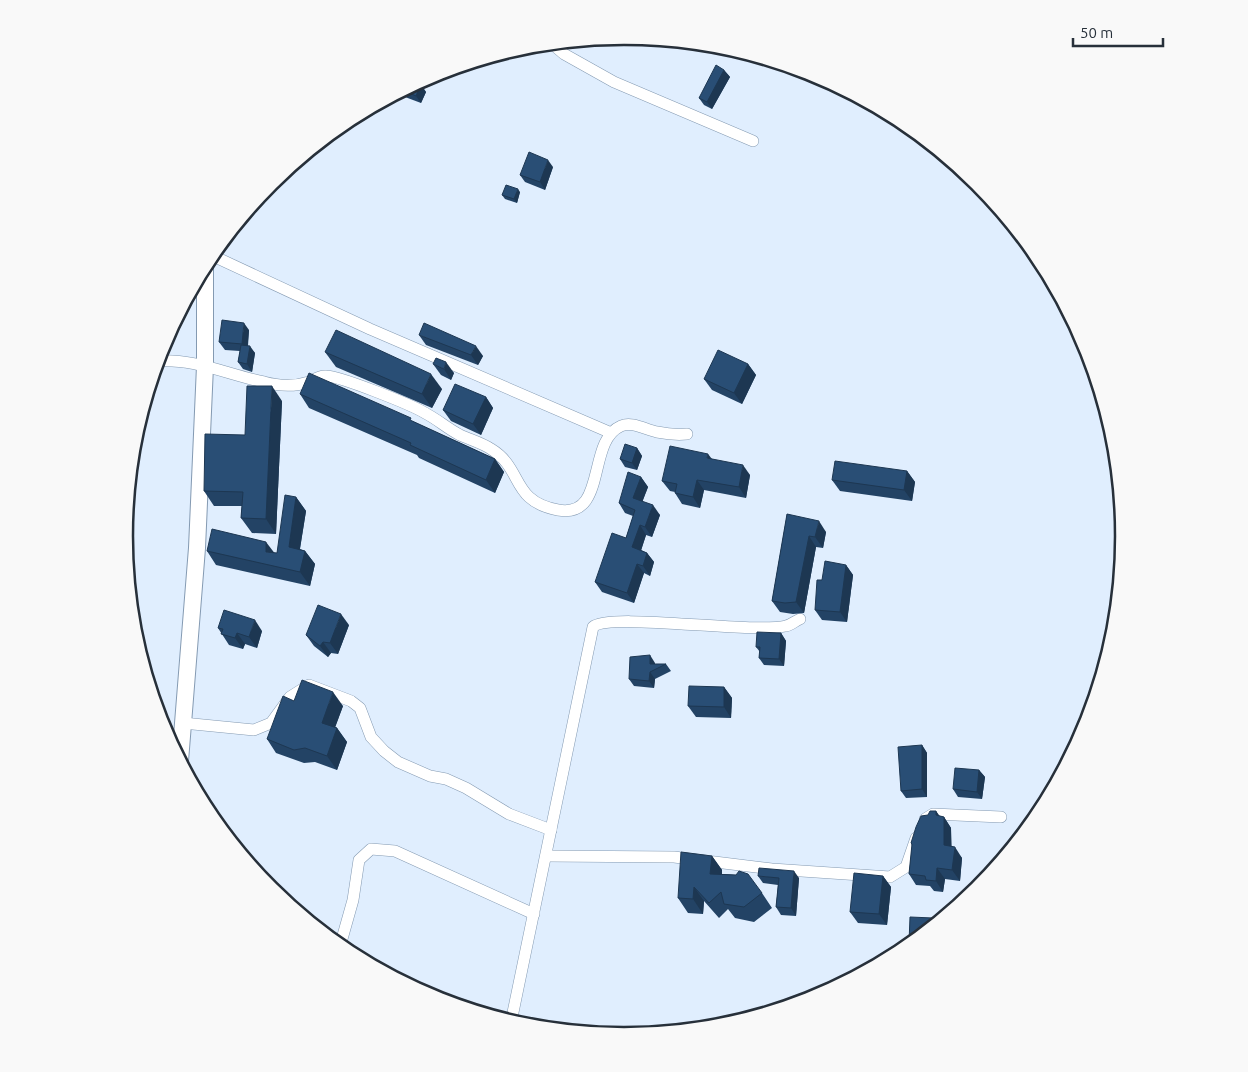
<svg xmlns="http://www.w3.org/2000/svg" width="1248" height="1072" viewBox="0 0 1248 1072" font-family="Ubuntu,sans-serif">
<rect width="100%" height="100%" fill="#e0eefe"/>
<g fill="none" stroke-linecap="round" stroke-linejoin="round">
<defs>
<g id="street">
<polyline points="551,43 564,54 614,82 753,141"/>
<polyline points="211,255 370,329 609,432"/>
<path d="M 157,361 C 194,358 229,375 264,382 C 279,386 294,387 309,382 C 315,379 320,375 326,376 C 340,376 412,405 425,413 C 437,419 448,429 460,435 C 471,440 482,443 491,449 C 524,469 510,501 558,510 C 608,519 586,441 621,426 C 632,421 646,430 657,432 C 667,434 677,435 687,434"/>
<polyline points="183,723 254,730 271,723 290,697 309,685 351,701 360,708 371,737 384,751 398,762 430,776 446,779 466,788 509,814 551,830"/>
<polyline points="925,819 933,814 1001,817"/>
<polyline points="546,856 674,857 772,869 890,877 906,867 916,838"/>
<polyline points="340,946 353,900 359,860 371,849 395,851 534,914"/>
<path d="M 511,1022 L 593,627 C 609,612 751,634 786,626 C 791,625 795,621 800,619"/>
</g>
<polyline id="secondary" points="180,761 197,548 205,366 205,266"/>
</defs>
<use href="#street" stroke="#849ab2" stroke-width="12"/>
<use href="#secondary" stroke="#849ab2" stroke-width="18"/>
<use href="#street" stroke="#fff" stroke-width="11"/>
<use href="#secondary" stroke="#fff" stroke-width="16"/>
</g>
<g fill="#234365">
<polygon points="724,70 730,77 712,109 704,105 699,98"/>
<polygon points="417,83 426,92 421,103 397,94"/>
<polygon points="553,167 545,190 525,182 520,175"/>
<polygon points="520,192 517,203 505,199 502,195"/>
<polygon points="249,330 248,346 255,353 252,372 243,369 238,362 240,351 225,350 219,342"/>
<polygon points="419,335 483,356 478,365 426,345"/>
<polygon points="325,352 442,389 432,408 336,367"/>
<polygon points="433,364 454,373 451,380 441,375"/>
<polygon points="748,364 756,375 742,404 712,390 704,379"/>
<polygon points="300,394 414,422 495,459 504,472 495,493 419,458 417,455 309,408"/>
<polygon points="486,397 493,408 481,435 451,421 443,410"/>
<polygon points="282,401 276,534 252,533 241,518 242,506 214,506 204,491 245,435"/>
<polygon points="637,448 642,456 637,470 625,467 620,459"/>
<polygon points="712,459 750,475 746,498 704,490 700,508 682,504 675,493 675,492 670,491 662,481"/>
<polygon points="907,471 915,482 912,501 840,491 832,480"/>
<polygon points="641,477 648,487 642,502 660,515 652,537 646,535 641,550 647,553 654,562 650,576 644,573 634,603 602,592 595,582 626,538 633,516 625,513 619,503"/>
<polygon points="296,497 306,511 300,549 305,551 315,564 310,586 216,565 207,551 277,553"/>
<polygon points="787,514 826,532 823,548 816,547 804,613 793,614 780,612 772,601"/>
<polygon points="846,565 853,575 847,622 822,620 815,610 822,580"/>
<polygon points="349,625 338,654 331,653 328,657 314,646 306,635"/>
<polygon points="218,628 262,631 257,648 245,644 243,649 229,645"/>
<polygon points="781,633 786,641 784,666 764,665 759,658 760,652 756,647"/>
<polygon points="655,663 655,664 666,664 671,671 655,679 654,688 634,686 629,679"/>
<polygon points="724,687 732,698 731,718 696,717 688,706"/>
<polygon points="294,701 343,706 335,727 337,728 347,742 337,770 315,762 304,763 276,753 267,739"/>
<polygon points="922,745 927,753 927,797 906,798 901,791"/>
<polygon points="979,770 985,777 982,799 958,797 953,789"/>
<polygon points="936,811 939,816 944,817 951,828 951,846 962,858 960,881 945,879 943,892 934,891 930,886 916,885 909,874 912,846 911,843 928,815"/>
<polygon points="712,856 722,870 722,874 736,875 762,893 772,908 754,922 735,918 728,909 719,918 704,901 703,914 688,913 678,898"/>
<polygon points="758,876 799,878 796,916 781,915 776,907 778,885 763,883"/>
<polygon points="883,876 891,887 887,925 858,923 850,912"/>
</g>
<g fill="#1d3752">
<polygon points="724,70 730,77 712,109 707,102"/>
<polygon points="421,84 426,92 421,103 416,96"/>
<polygon points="548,160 553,167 545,190 540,182"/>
<polygon points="518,189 520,192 517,203 514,199"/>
<polygon points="244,323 249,330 247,352 242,344"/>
<polygon points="250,346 255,353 252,372 247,364"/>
<polygon points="476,346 483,356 478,365 471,355"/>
<polygon points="446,362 454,373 451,380 444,369"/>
<polygon points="748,364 756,375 742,404 734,393"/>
<polygon points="431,374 442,389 432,408 422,394"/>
<polygon points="272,386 282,401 276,534 266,519"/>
<polygon points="486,397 493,408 481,435 473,424"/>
<polygon points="637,448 642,456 637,470 632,463"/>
<polygon points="708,454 716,464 707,458"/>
<polygon points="495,459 504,472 495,493 486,480"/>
<polygon points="743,465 750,475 746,498 739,487"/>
<polygon points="907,471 915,482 912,501 904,490"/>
<polygon points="641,477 648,487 640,508 633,498"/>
<polygon points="697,480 704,490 700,508 693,497"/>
<polygon points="296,497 306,511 298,560 289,547"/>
<polygon points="653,505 660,515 652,537 645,527"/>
<polygon points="819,521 826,532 823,548 815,537"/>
<polygon points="640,525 646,535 639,557 632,547"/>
<polygon points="809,536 816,547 804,613 796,602"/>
<polygon points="266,542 276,555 266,552"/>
<polygon points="305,551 315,564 310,586 300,572"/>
<polygon points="647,553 654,562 650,576 643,566"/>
<polygon points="637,564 644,573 634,603 627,593"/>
<polygon points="846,565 853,575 847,622 840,612"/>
<polygon points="341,614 349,625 338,654 330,643"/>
<polygon points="255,620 262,631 257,648 249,637"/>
<polygon points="237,633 245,644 243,649 235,638"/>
<polygon points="781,633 786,641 784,666 779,659"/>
<polygon points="323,642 331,653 328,657 320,646"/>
<polygon points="650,655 655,663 655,669 650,664"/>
<polygon points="650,672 655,679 654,688 649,681"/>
<polygon points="724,687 732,698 731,718 724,707"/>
<polygon points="333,692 343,706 332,736 322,723"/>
<polygon points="337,728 347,742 337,770 327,756"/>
<polygon points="922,745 927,753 927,797 922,789"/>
<polygon points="979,770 985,777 982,799 977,792"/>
<polygon points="936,811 944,822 944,817 951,828 952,856 944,845 936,815"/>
<polygon points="955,847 962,858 960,881 952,870"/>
<polygon points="712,856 722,870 721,888 710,874"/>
<polygon points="937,868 945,879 943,892 936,881"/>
<polygon points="794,871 799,878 796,916 791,908"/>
<polygon points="883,876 891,887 887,925 879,914"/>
<polygon points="694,887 704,901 703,914 693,899"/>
<polygon points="933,918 936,923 933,926"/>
</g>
<g fill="#294e75" stroke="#1d3752">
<polygon points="716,65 724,70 707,102 699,98"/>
<polygon points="417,83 421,84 416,96 403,90"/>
<polygon points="529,152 548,160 540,182 520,175"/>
<polygon points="506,185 518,189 514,199 502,195"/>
<polygon points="222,320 244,323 242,344 219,342"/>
<polygon points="424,323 476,346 471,355 419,335"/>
<polygon points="336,330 431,374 422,394 325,352"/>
<polygon points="241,345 250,346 247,364 238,362"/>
<polygon points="718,350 748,364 734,393 704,379"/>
<polygon points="436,358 446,362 444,369 433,364"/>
<polygon points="309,373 411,418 410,420 495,459 486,480 410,445 411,443 300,394"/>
<polygon points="455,384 486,397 473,424 443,410"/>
<polygon points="247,386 272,386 266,519 241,518 243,492 204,491 205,434 245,435"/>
<polygon points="625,444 637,448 632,463 620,459"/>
<polygon points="670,446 708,454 707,458 743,465 739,487 697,480 693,497 675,493 677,484 662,481"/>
<polygon points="835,461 907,471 904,490 832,480"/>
<polygon points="628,472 641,477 633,498 653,505 645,527 640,525 632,547 647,553 643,566 637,564 627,593 595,582 612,533 626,538 635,510 619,503"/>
<polygon points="285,495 296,497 289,547 305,551 300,572 207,551 212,529 266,542 266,552 277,553"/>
<polygon points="787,514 819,521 815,537 809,536 796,602 785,603 772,601"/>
<polygon points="825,561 846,565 840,612 815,610 817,580 822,580"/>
<polygon points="318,605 341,614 330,643 323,642 320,646 306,635"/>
<polygon points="224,610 255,620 249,637 237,633 235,638 221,634 223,629 218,628"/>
<polygon points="757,632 781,633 779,659 759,658 760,647 756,647"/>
<polygon points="650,655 650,664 666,664 650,672 649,681 629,679 630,657"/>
<polygon points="302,680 333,692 322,723 337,728 327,756 305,748 294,750 267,739 283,696 294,701"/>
<polygon points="689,686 724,687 724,707 688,706"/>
<polygon points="922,745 922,789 901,791 898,747"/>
<polygon points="955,768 979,770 977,792 953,789"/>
<polygon points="930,811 936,811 936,815 944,817 944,845 955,847 952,870 937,868 936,881 926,880 925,876 909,874 912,844 911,843 916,827 921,816 928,815"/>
<polygon points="681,852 712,856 710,874 736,875 739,871 748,874 762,893 744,907 724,904 721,892 709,903 694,887 693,899 678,898"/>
<polygon points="759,868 794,871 791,908 776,907 779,878 758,876"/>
<polygon points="854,873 883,876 879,914 850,912"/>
<polygon points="910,917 933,918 933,926 912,943 909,943"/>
</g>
<path d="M0 0H1248V1072H0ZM133 536a491 491 0 1 1 982 0a491 491 0 1 1-982 0Z" fill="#f9f9f9" fill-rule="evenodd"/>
<path fill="none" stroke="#27303a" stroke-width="2.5" d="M133 536a491 491 0 1 1 982 0a491 491 0 1 1-982 0Z"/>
<path d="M1073 38v8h90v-8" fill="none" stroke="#27303a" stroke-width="2.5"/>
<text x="1080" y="38" font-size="15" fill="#27303a" stroke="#f9f9f9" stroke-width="4" paint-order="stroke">50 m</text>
</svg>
